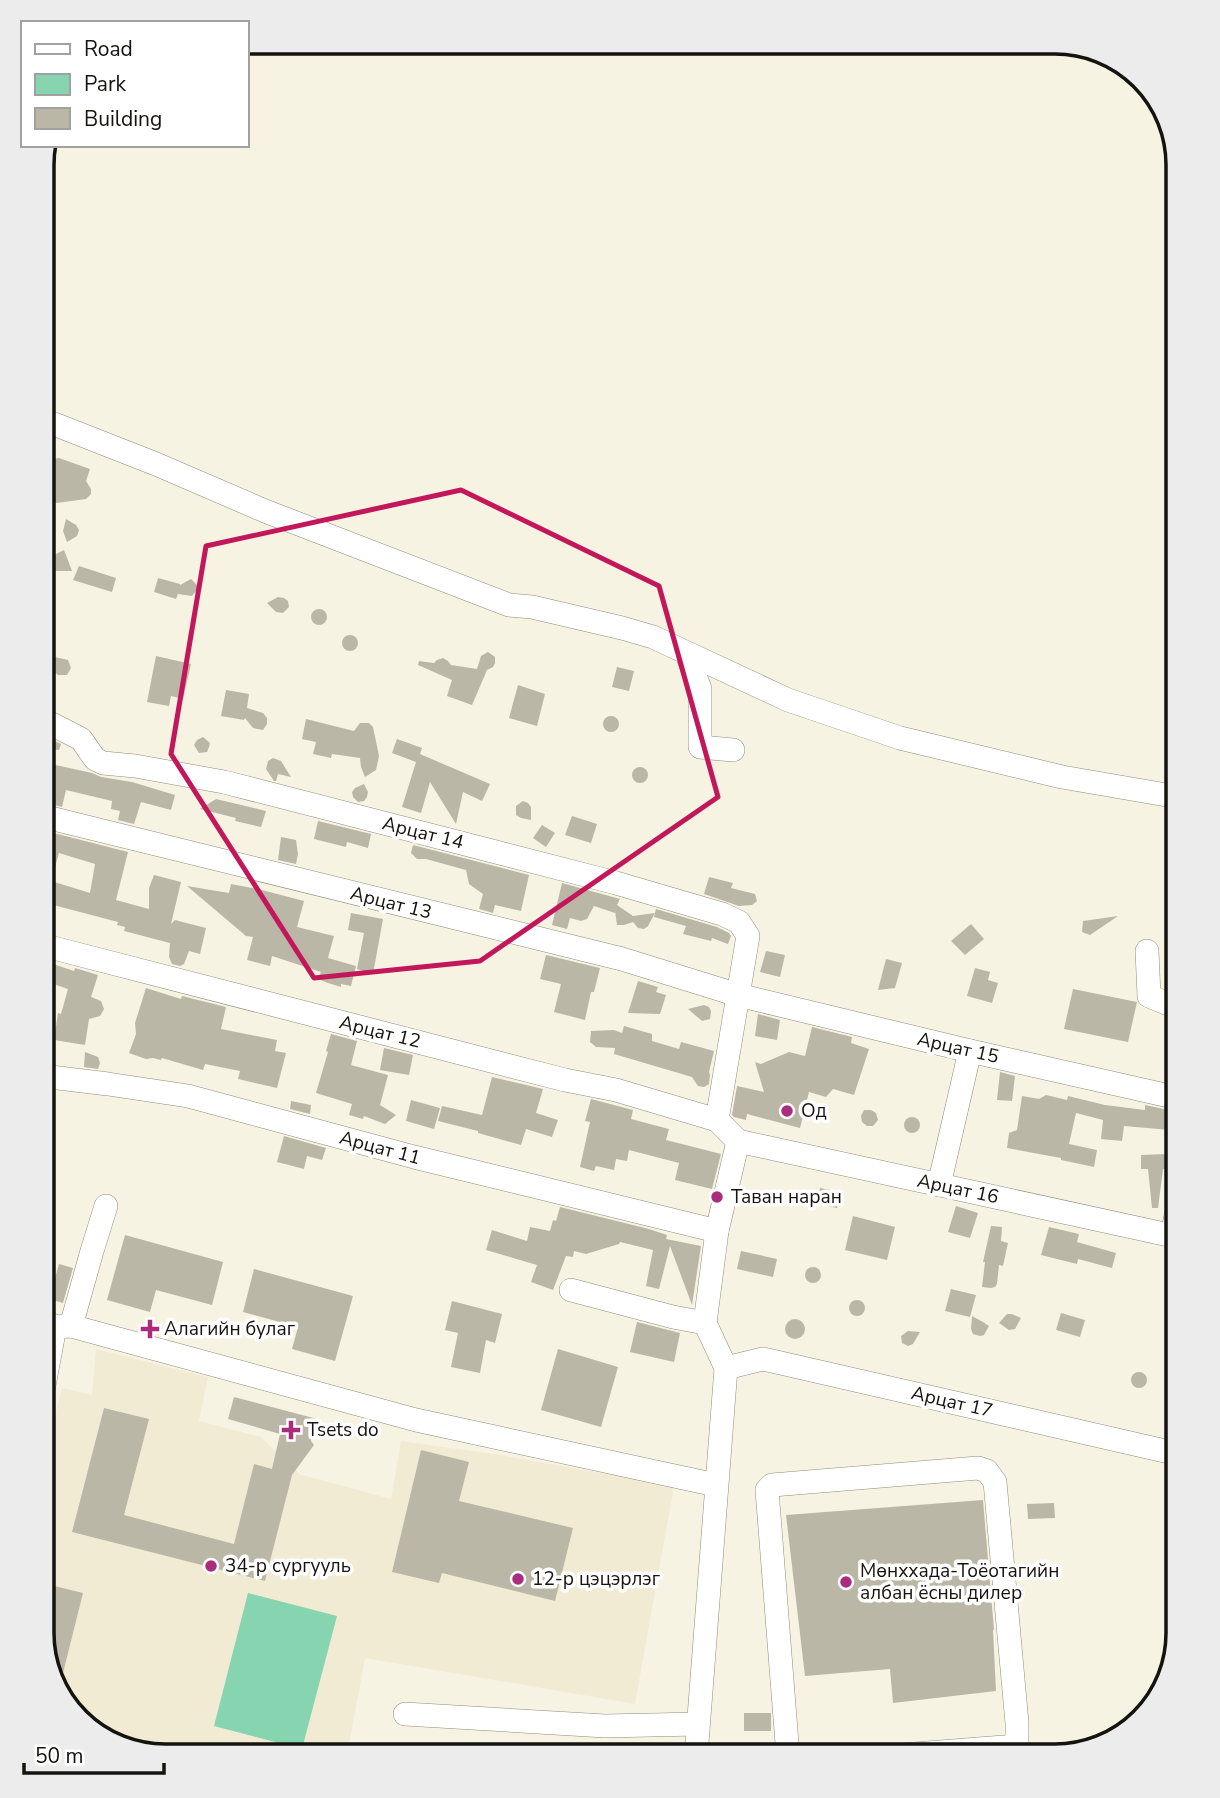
<svg xmlns="http://www.w3.org/2000/svg" width="1220" height="1798" viewBox="0 0 1220 1798" font-family="'Nunito Sans',sans-serif">
<rect width="100%" height="100%" fill="#f7f3e3"/>
<polygon fill="#f1ebd3" points="96,1349 208,1377 199,1421 261,1437 299,1474 391,1499 401,1441 494,1454 674,1486 635,1704 365,1658 347,1756 158,1756 103,1739 58,1694 42,1633 42,1464 62,1388 92,1395"/>
<polygon fill="#86d4b0" points="248,1593 337,1616 302,1749 214,1726"/>
<g fill="#bbb7a7" fill-rule="evenodd">
<polygon points="59,458 90,469 86,481 91,489 91,494 86,499 42,505 42,486 50,490 49,463 53,459"/>
<polygon points="66,519 76,525 79,530 77,536 67,542 63,531"/>
<polygon points="64,550 72,571 56,571 50,565 52,556"/>
<polygon points="79,566 116,578 112,592 73,580"/>
<polygon points="158,578 180,584 180,585 191,579 198,586 197,590 192,596 178,594 176,599 154,592"/>
<polygon points="278,597 284,598 288,601 289,607 283,613 276,612 267,603"/>
<circle cx="319" cy="617" r="8"/>
<circle cx="350" cy="643" r="8"/>
<polygon points="488,652 495,657 495,663 493,667 487,670 472,705 447,696 452,680 418,665 419,661 434,663 437,660 443,658 448,661 451,665 477,669 481,656"/>
<polygon points="42,654 68,660 71,668 67,675 58,675 42,662"/>
<polygon points="156,656 191,664 183,699 171,696 169,706 147,702"/>
<polygon points="617,667 634,671 629,691 612,687"/>
<polygon points="518,685 545,694 537,726 509,718"/>
<polygon points="226,690 249,694 247,708 263,713 267,718 267,724 263,730 253,728 245,718 244,720 221,716"/>
<circle cx="611" cy="724" r="8"/>
<polygon points="306,719 354,731 360,723 369,723 373,727 379,756 376,770 365,777 361,767 360,758 332,754 331,758 313,754 316,742 302,739"/>
<polygon points="42,735 61,744 59,750 42,750"/>
<polygon points="203,737 210,743 209,747 207,752 199,753 194,745 197,740"/>
<polygon points="397,739 422,748 420,754 490,784 482,801 463,792 456,824 430,782 421,813 402,807 416,762 392,753"/>
<polygon points="273,758 281,761 291,777 278,774 276,781 274,781 266,769 268,761"/>
<polygon points="42,762 92,773 101,777 132,782 175,795 171,810 141,802 134,824 118,820 120,811 111,809 112,801 66,790 62,807 47,803 48,794 42,793"/>
<circle cx="640" cy="775" r="8"/>
<polygon points="364,784 368,792 367,797 364,801 358,802 353,797 352,792 355,788"/>
<polygon points="216,799 266,811 261,827 235,821 236,818 200,809"/>
<polygon points="523,801 528,803 531,807 531,820 521,818 516,815 516,806"/>
<polygon points="572,816 597,824 591,843 565,835"/>
<polygon points="318,821 371,834 368,848 347,842 346,847 314,839"/>
<polygon points="542,825 555,833 546,847 533,838"/>
<path d="M 42,830 L 128,852 L 116,900 L 149,909 L 149,888 L 154,875 L 181,882 L 171,924 L 175,920 L 206,928 L 200,954 L 189,951 L 184,964 L 180,966 L 172,964 L 169,957 L 170,943 L 124,931 L 125,927 L 117,925 L 118,922 L 42,902 ZM 59,853 L 95,864 L 90,893 L 51,881 Z"/>
<polygon points="281,837 296,840 298,854 296,864 278,860"/>
<polygon points="413,845 529,875 521,911 495,905 493,913 479,909 483,894 469,884 466,870 426,859 417,859 411,853"/>
<polygon points="709,877 733,883 731,888 755,894 757,901 752,905 739,906 704,894"/>
<polygon points="562,883 620,899 617,905 633,916 655,913 648,926 644,929 638,928 633,922 624,925 617,925 615,911 615,913 594,906 587,919 581,921 570,918 567,929 552,925"/>
<polygon points="231,884 258,889 304,901 297,927 334,936 328,958 356,966 351,986 341,984 341,987 328,983 318,979 321,972 272,956 270,966 247,960 253,937 246,936 187,886 229,893"/>
<polygon points="656,909 717,927 729,933 731,936 728,944 712,938 711,941 683,934 686,926 654,917"/>
<polygon points="351,913 383,919 373,974 357,969 364,933 348,930"/>
<polygon points="1118,916 1090,935 1082,932 1083,921"/>
<polygon points="971,924 984,939 965,955 951,941"/>
<polygon points="766,951 785,955 780,977 760,972"/>
<polygon points="546,955 600,968 594,992 591,992 585,1020 554,1012 561,984 540,979"/>
<polygon points="886,959 902,963 895,988 878,990"/>
<polygon points="47,962 74,971 75,968 98,975 91,997 101,1001 104,1009 100,1016 89,1019 85,1045 54,1040 58,1013 61,1014 68,989 42,980"/>
<polygon points="975,968 990,972 988,980 998,983 992,1003 967,996"/>
<polygon points="638,981 658,987 656,992 666,995 660,1014 628,1013"/>
<polygon points="146,988 181,999 182,996 226,1007 221,1029 277,1040 275,1051 286,1053 277,1088 238,1079 240,1071 205,1064 203,1070 162,1058 161,1060 153,1058 146,1059 129,1053 136,1034 135,1023"/>
<polygon points="1073,989 1137,1002 1128,1042 1064,1029"/>
<polygon points="704,1005 709,1007 711,1011 710,1019 702,1021 688,1009"/>
<polygon points="758,1014 780,1020 777,1040 755,1036"/>
<polygon points="624,1026 652,1034 652,1041 679,1049 681,1042 714,1051 709,1072 710,1075 709,1084 704,1087 698,1086 692,1077 614,1054 615,1048 596,1047 590,1042 591,1031 614,1030 622,1033"/>
<polygon points="812,1027 852,1037 851,1043 869,1049 854,1095 833,1089 826,1097 809,1092 800,1128 747,1114 746,1120 734,1117 732,1115 737,1086 764,1092 755,1062 761,1064 789,1052 805,1056"/>
<polygon points="331,1034 357,1041 351,1065 388,1075 380,1105 396,1115 385,1124 364,1116 363,1119 349,1115 352,1104 316,1093 328,1052 326,1051"/>
<polygon points="384,1048 413,1055 409,1075 380,1070"/>
<polygon points="85,1052 98,1057 100,1063 98,1069 84,1067"/>
<polygon points="1000,1072 1015,1076 1012,1101 997,1100"/>
<polygon points="492,1077 543,1089 536,1113 558,1120 552,1137 526,1129 521,1145 478,1133 478,1131 438,1121 442,1106 482,1115"/>
<polygon points="1046,1095 1067,1100 1068,1096 1105,1105 1145,1110 1145,1105 1173,1111 1170,1130 1124,1126 1122,1141 1101,1139 1103,1120 1076,1113 1069,1144 1097,1150 1094,1167 1061,1160 1061,1158 1007,1148 1009,1133 1017,1130 1022,1096 1039,1099"/>
<polygon points="591,1099 633,1110 631,1119 669,1129 666,1140 721,1154 712,1189 675,1180 679,1163 629,1150 627,1161 616,1159 614,1170 596,1166 594,1171 580,1167 590,1122 585,1121"/>
<polygon points="411,1100 440,1108 434,1129 406,1121"/>
<polygon points="291,1101 311,1105 310,1114 290,1109"/>
<polygon points="864,1110 871,1110 876,1113 878,1120 873,1126 867,1126 862,1122 861,1116"/>
<circle cx="912" cy="1125" r="8"/>
<polygon points="284,1136 326,1148 322,1160 307,1156 304,1169 277,1162"/>
<polygon points="1168,1154 1168,1169 1163,1169 1158,1208 1152,1208 1148,1169 1141,1169 1141,1155"/>
<polygon points="820,1188 840,1192 837,1208 817,1204"/>
<polygon points="956,1206 978,1213 970,1238 948,1232"/>
<polygon points="560,1207 649,1229 667,1235 666,1239 701,1246 692,1305 670,1246 659,1289 646,1286 653,1250 620,1242 619,1244 586,1254 574,1251 573,1257 566,1256 553,1290 531,1282 537,1265 486,1250 492,1230 527,1241 530,1227 550,1231 553,1220 556,1221"/>
<polygon points="853,1216 895,1227 887,1260 845,1250"/>
<polygon points="991,1226 1002,1227 1001,1241 1008,1243 1003,1266 999,1265 997,1284 995,1287 991,1288 982,1287 985,1262 983,1262"/>
<polygon points="1049,1227 1079,1234 1077,1242 1116,1253 1112,1268 1078,1259 1077,1264 1041,1255"/>
<polygon points="125,1235 223,1262 212,1305 156,1290 150,1312 107,1300"/>
<polygon points="741,1251 777,1259 773,1277 737,1269"/>
<polygon points="59,1264 73,1268 63,1303 49,1299"/>
<circle cx="813" cy="1275" r="8"/>
<polygon points="254,1269 353,1296 335,1361 292,1349 298,1327 243,1312"/>
<polygon points="951,1289 976,1295 970,1317 945,1311"/>
<circle cx="857" cy="1308" r="8"/>
<polygon points="452,1301 502,1314 495,1343 486,1340 480,1373 451,1367 458,1333 445,1330"/>
<polygon points="1061,1313 1085,1320 1080,1337 1056,1330"/>
<polygon points="1007,1314 1012,1314 1021,1318 1015,1329 1009,1330 999,1323"/>
<polygon points="972,1316 983,1322 989,1326 984,1335 980,1336 973,1334 971,1329"/>
<circle cx="795" cy="1329" r="10"/>
<polygon points="637,1322 680,1333 674,1362 630,1352"/>
<polygon points="908,1331 920,1332 913,1344 908,1346 902,1343 901,1336"/>
<polygon points="558,1349 618,1367 601,1427 541,1410"/>
<circle cx="1139" cy="1380" r="8"/>
<polygon points="234,1397 317,1419 311,1441 314,1445 292,1475 265,1581 72,1532 104,1408 149,1419 124,1515 234,1544 254,1464 272,1469 280,1434 228,1419"/>
<polygon points="421,1450 469,1462 459,1501 573,1528 555,1601 442,1573 439,1583 392,1572"/>
<polygon points="983,1500 994,1630 993,1630 996,1691 893,1703 890,1669 805,1676 786,1515"/>
<polygon points="1054,1503 1055,1518 1028,1519 1027,1504"/>
<polygon points="42,1583 83,1593 58,1693 42,1633"/>
<rect x="744" y="1713" width="27" height="18"/>
</g>
<g fill="none" stroke-linecap="round" stroke-linejoin="round">
<defs>
<g id="minor">
<polyline points="42,422 54,424 156,464 265,511 509,605 532,607 622,628 653,637 788,700 900,738 1062,777 1178,797"/>
<polyline points="687,654 700,689 700,747 733,750"/>
<polyline points="42,719 81,739 95,759 103,763 135,766 224,782 616,883 722,914 739,922 748,936 717,1120 738,1141 717,1231 705,1323 726,1368 696,1756"/>
<polyline points="42,816 622,959 738,995 970,1051 1178,1098"/>
<polyline points="42,945 565,1080 616,1090 717,1120"/>
<polyline points="1147,951 1149,996 1178,1008"/>
<polyline points="42,1076 108,1084 188,1096 414,1157 717,1231"/>
<polyline points="738,1141 1178,1237"/>
<polyline points="939,1185 970,1051"/>
<polyline points="1172,1235 1178,1206"/>
<polyline points="571,1290 673,1317 705,1323"/>
<polyline points="42,1319 55,1327 71,1326 416,1420 716,1485"/>
<polyline points="71,1326 92,1251 106,1206"/>
<polyline points="726,1368 763,1359 1178,1454"/>
<polyline points="42,1396 55,1327"/>
<polyline points="405,1714 605,1726 698,1724"/>
<polyline points="788,1756 767,1490 772,1485 978,1468 987,1471 995,1482 1017,1723 1017,1746 889,1756"/>
</g>
</defs>
<use href="#minor" stroke="#908c7d" stroke-width="24"/>
<use href="#minor" stroke="#fff" stroke-width="23"/>
</g>
<path fill="none" stroke="#c2185b" stroke-width="5" stroke-linejoin="round" d="M 461,490 L 659,586 L 718,797 L 480,961 L 314,978 L 171,754 L 206,546 Z"/>
<g fill="#aa2c7c" stroke="#fff" stroke-width="2.5">
<circle cx="787" cy="1111" r="7"/>
<circle cx="717" cy="1197" r="7"/>
<path d="M146.5 1318.5h7v7h7v7h-7v7h-7v-7h-7v-7h7z"/>
<path d="M287.5 1419.5h7v7h7v7h-7v7h-7v-7h-7v-7h7z"/>
<circle cx="211" cy="1566" r="7"/>
<circle cx="518" cy="1579" r="7"/>
<circle cx="846" cy="1582" r="7"/>
</g>
<g text-anchor="middle" dominant-baseline="central" stroke-width="7" stroke-linejoin="round" paint-order="stroke">
<g font-size="19" fill="#15130e" stroke="#fff">
<text transform="translate(423 833) rotate(14)">Арцат 14</text>
<text transform="translate(391 903) rotate(14)">Арцат 13</text>
<text transform="translate(380 1032) rotate(14)">Арцат 12</text>
<text transform="translate(958 1048) rotate(13)">Арцат 15</text>
<text transform="translate(380 1148) rotate(15)">Арцат 11</text>
<text transform="translate(958 1189) rotate(12)">Арцат 16</text>
<text transform="translate(952 1402) rotate(13)">Арцат 17</text>
</g>
<g font-size="19" fill="#15130e" stroke="#fff" text-anchor="start">
<text x="801" y="1111">Од</text>
<text x="731" y="1197">Таван наран</text>
<text x="164" y="1329">Алагийн булаг</text>
<text x="307" y="1430">Tsets do</text>
<text x="225" y="1566">34-р сургууль</text>
<text x="860" y="1571">Мөнххада-Тоёотагийн<tspan x="860" dy="22">албан ёсны дилер</tspan></text>
<text x="532" y="1579">12-р цэцэрлэг</text>
</g>
</g>
<path d="M0 0H1220V1798H0ZM165 54H1055A111 111 0 0 1 1166 165V1633A111 111 0 0 1 1055 1744H165A111 111 0 0 1 54 1633V165A111 111 0 0 1 165 54Z" fill="#ececec" fill-rule="evenodd"/>
<path fill="none" stroke="#15130e" stroke-width="3.5" d="M165 54H1055A111 111 0 0 1 1166 165V1633A111 111 0 0 1 1055 1744H165A111 111 0 0 1 54 1633V165A111 111 0 0 1 165 54Z"/>
<rect x="21" y="21" width="228" height="126" fill="#ffffff" stroke="#a1a19f" stroke-width="2"/>
<rect x="35" y="44" width="35" height="10" fill="#ffffff" stroke="#a1a19f" stroke-width="2"/>
<text x="84" y="56" font-size="21" fill="#15130e">Road</text>
<rect x="35" y="74" width="35" height="21" fill="#86d4b0" stroke="#a1a19f" stroke-width="2"/>
<text x="84" y="91" font-size="21" fill="#15130e">Park</text>
<rect x="35" y="108" width="35" height="21" fill="#bbb7a7" stroke="#a1a19f" stroke-width="2"/>
<text x="84" y="126" font-size="21" fill="#15130e">Building</text>
<path d="M24 1763v10h140v-10" fill="none" stroke="#15130e" stroke-width="3.5"/>
<text x="35" y="1763" font-size="21" fill="#15130e" stroke="#ffffff" stroke-width="5" paint-order="stroke">50 m</text>
</svg>
